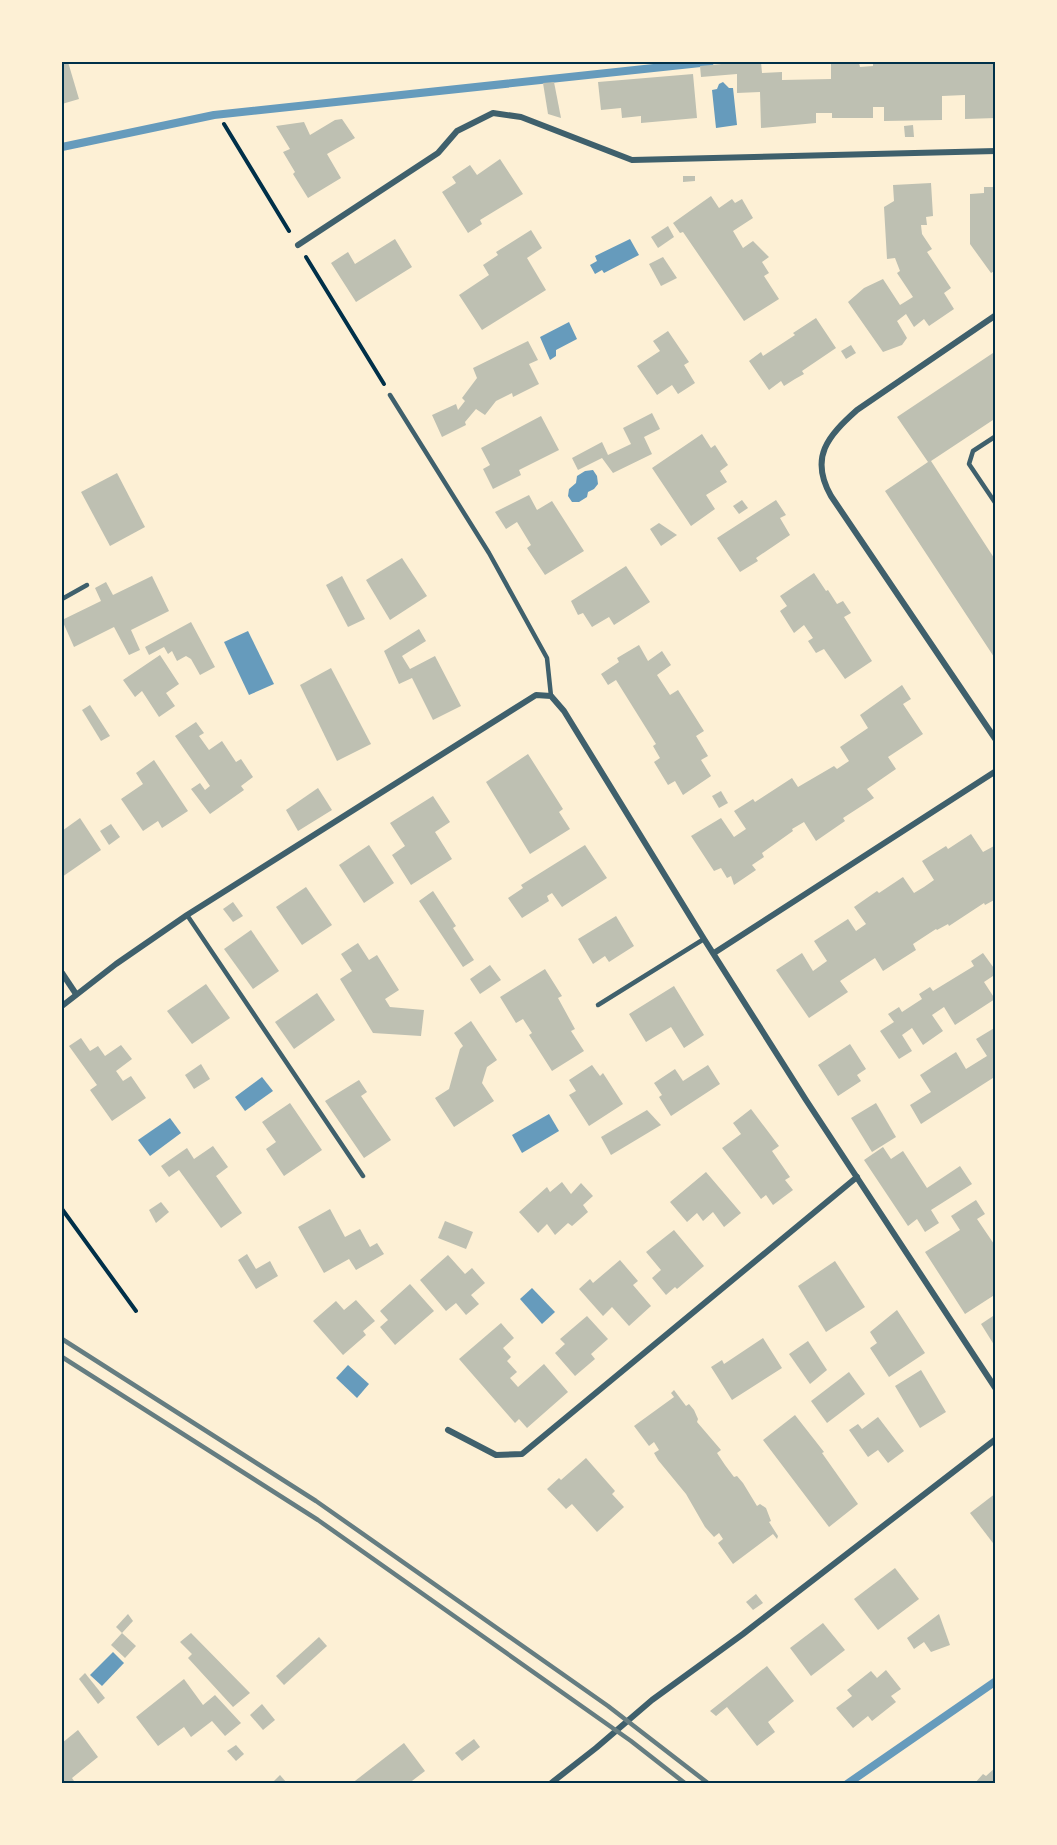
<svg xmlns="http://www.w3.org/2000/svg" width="1057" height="1845" viewBox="0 0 1057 1845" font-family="'Libre Baskerville',serif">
<rect width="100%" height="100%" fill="#fdf0d5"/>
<g fill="#669bbc">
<polygon points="723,82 729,88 733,88 737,125 716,128 712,90 717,89 719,84"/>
<polygon points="630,239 639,255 604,273 602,270 595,274 590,265 597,261 595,256"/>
<polygon points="569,322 577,339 556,350 556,356 550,360 540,337"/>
<polygon points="593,470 597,476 598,484 594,489 588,492 587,497 579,502 572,502 568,496 569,489 576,483 577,476 585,471"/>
<polygon points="248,631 274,684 249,695 224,642"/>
<polygon points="262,1077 273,1091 245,1111 235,1097"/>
<polygon points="549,1114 559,1131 522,1153 512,1135"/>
<polygon points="170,1118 181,1133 150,1156 138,1140"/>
<polygon points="532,1288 555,1312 542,1324 520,1299"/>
<polygon points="348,1365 369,1384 357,1398 336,1378"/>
<polygon points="113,1652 124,1663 102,1686 90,1675"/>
</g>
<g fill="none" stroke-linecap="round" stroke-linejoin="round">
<g stroke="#669bbc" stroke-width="8">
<polyline points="62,147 214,115 710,62"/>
<polyline points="847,1784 996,1681"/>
</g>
</g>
<g fill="#bec0b2">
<polygon points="62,62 68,62 79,99 62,104"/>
<polygon points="743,62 761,62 762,73 782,72 782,80 831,79 831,64 859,63 860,67 873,66 873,62 996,62 996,118 965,119 965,95 942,96 942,120 884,121 884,107 873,107 873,118 832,118 832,113 816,113 816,123 761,128 760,92 737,93 737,74 701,77 700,66"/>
<polygon points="693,74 697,118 641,123 641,116 622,118 621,108 601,110 598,82"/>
<polygon points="554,82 561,118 548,114 543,83"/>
<polygon points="342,119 355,138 327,154 341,178 308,198 293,174 295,172 283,152 290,149 276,126 304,122 310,135 335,120"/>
<polygon points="913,125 914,137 905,137 904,126"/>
<polygon points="500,159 523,194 480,220 482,224 468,233 442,192 456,183 452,177 470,165 477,175"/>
<polygon points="683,176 695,176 695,181 683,182"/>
<polygon points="931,183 933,216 926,217 927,225 921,225 922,234 932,249 927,252 951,288 944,293 954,309 929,326 924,319 914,327 906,314 897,321 907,338 902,345 883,352 848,302 864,288 883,279 900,305 913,297 897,273 900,271 895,258 887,259 884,207 894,201 893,185"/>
<polygon points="984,187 996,187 996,270 991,273 970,244 970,194 984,193"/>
<polygon points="711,196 719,208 732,199 735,203 742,199 753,218 733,231 743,248 753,241 769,257 762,262 769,273 764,276 779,299 744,321 683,232 680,233 673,223"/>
<polygon points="668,226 674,237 658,248 651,237"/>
<polygon points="531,230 542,248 527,258 546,290 482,330 459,295 489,275 483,265 498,255 496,252"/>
<polygon points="395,239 412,267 356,302 331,263 348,252 355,264"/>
<polygon points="663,257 677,278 661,286 649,264"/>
<polygon points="816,318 836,348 802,371 804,374 795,379 784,386 781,381 769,390 749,361 761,352 763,356 795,335 793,333"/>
<polygon points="668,331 689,362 684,365 695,383 678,394 672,385 657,395 637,366 660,351 653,341"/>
<polygon points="528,341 538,360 529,364 539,384 513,397 512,393 496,401 485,415 476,409 465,422 466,425 442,437 432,415 456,404 458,410 465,401 462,398 477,378 473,368"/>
<polygon points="851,345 856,353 846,359 841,351"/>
<polygon points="996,351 996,418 931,461 996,561 996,660 885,491 928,462 897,417"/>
<polygon points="652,413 660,429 644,437 652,454 613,473 602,458 578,470 572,458 602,442 608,455 631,444 623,428"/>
<polygon points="541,416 559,450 519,470 521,475 493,489 483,469 490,465 481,448"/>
<polygon points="702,434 711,448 715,445 728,465 720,471 727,482 706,495 715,509 691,526 652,468"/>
<polygon points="117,473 145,527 110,546 81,492"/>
<polygon points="529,495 537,510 552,501 584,551 545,575 527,548 531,545 517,522 506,529 495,512"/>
<polygon points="742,500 748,508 739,514 733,506"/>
<polygon points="776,500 786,515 780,518 790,535 756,558 758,561 740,572 717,538"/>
<polygon points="659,523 677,535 661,546 650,529"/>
<polygon points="402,558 427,596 390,620 366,580"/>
<polygon points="626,566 650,602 614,625 609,617 592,627 583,613 578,615 571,601"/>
<polygon points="814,573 826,591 828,590 837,604 843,601 851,613 844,617 872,661 845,679 824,649 816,653 808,641 813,638 804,625 794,633 780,611 787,606 780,596"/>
<polygon points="152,576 169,611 131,630 140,650 129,655 114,627 74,647 62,620 101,601 95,588 106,582 113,595"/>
<polygon points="342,576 365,619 348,627 326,585"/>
<polygon points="191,622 215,667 200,675 191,659 186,656 177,661 172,651 168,654 164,647 149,655 145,647"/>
<polygon points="419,629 426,641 402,656 410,669 435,656 461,706 433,720 412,678 399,684 384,651"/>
<polygon points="639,645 648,661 662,651 671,665 657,675 670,695 678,690 704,731 696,736 708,756 701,760 711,776 683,795 675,781 668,785 654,762 660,758 653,746 656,744 616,680 608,685 601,674 619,662 617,658"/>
<polygon points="160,655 179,684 166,693 175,706 159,717 142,691 135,697 123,680"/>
<polygon points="331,668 371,744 337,761 300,685"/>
<polygon points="902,685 911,699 903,704 923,734 888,757 896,769 867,789 874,798 843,818 845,821 816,841 804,822 792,829 793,831 762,853 764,857 752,865 756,870 734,885 731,876 727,878 721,868 714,871 691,836 721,818 734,837 746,829 734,811 753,799 755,802 792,778 798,787 834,766 837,769 849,761 840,747 868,728 860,715"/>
<polygon points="90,705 110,736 101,741 82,710"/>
<polygon points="196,722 204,733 199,736 209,750 222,741 236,762 241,759 253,777 241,786 244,790 210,814 191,789 200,783 205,790 210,786 175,736"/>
<polygon points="528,754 563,809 559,812 570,829 530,854 486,782"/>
<polygon points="154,760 188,811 162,828 158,821 143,831 121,799 143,784 136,773"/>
<polygon points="318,788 332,810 298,831 286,810"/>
<polygon points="721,791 728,803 719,808 712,796"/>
<polygon points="433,796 450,822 435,832 452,859 411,885 392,855 405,846 390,823"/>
<polygon points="80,818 101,850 62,877 62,831"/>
<polygon points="111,824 120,837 109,845 100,831"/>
<polygon points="971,834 983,852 994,846 996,849 996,899 985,905 984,903 949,926 948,924 937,930 936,929 913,944 916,950 883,971 875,958 840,981 848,992 809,1018 776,970 802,953 813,971 827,961 814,941 848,919 856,931 866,924 854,907 877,891 879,893 903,877 914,893 924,887 934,880 922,861 946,846 948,849"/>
<polygon points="369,845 394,883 364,903 339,865"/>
<polygon points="585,845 607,878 562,907 552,893 547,896 549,901 522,918 508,898 523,888 521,885"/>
<polygon points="306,887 332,925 302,945 276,907"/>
<polygon points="433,891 456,926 453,928 474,960 463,967 419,901"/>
<polygon points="233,902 243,916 233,922 223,909"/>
<polygon points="616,916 634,946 609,962 605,956 593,964 578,939"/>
<polygon points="251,930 279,971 253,989 224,949"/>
<polygon points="358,943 369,960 377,955 399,990 385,999 390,1007 424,1010 421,1036 373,1033 340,979 352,971 341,954"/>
<polygon points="983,953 996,971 996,974 984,982 995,999 955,1025 944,1007 932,1015 943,1031 923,1045 912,1028 902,1035 912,1051 899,1059 880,1031 894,1022 888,1014 899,1007 902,1012 922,999 919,994 930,987 933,991 974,966 971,961"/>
<polygon points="490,965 501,980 480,994 470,979"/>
<polygon points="545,969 562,996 558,998 575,1029 571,1031 584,1051 552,1071 529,1035 532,1033 523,1019 516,1023 500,997"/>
<polygon points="206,984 230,1018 192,1044 167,1011"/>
<polygon points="674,986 704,1035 684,1048 671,1027 646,1042 629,1014"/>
<polygon points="317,993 335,1020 294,1049 275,1022"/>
<polygon points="471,1021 497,1060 487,1067 482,1083 494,1101 454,1127 435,1098 449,1089 460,1049 463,1046 454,1033"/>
<polygon points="996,1027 996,1076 921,1124 910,1105 931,1092 920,1075 956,1052 966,1069 987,1056 976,1039"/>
<polygon points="81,1038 90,1051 98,1046 105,1056 121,1045 132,1059 116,1071 123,1081 131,1076 146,1098 112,1121 90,1090 97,1085 69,1046"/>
<polygon points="850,1044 866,1069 857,1075 861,1081 838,1096 818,1065"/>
<polygon points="201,1064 210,1079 194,1089 185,1075"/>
<polygon points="592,1065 600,1076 603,1073 623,1104 589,1126 569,1095 576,1091 569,1080"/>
<polygon points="708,1065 720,1084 671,1116 659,1097 662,1095 654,1083 675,1069 683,1081"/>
<polygon points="359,1080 367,1092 361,1096 391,1140 364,1158 325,1101"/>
<polygon points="290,1103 322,1150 284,1176 266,1149 276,1142 262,1122"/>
<polygon points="876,1103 896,1137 872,1152 851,1118"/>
<polygon points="751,1109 779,1146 772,1151 790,1177 785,1180 793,1190 773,1205 766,1195 761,1199 722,1148 741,1134 733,1123"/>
<polygon points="647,1110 661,1125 611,1155 601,1137"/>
<polygon points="213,1146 228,1167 216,1176 242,1213 221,1228 179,1170 169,1177 161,1166 187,1148 194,1159"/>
<polygon points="883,1147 891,1159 903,1151 927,1188 960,1166 972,1184 931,1210 939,1223 925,1232 917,1219 908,1226 864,1160"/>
<polygon points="706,1172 741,1213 724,1227 713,1212 703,1221 697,1213 687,1222 670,1202"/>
<polygon points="562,1182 571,1194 581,1183 593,1196 583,1205 588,1212 572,1226 568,1223 555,1235 547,1224 538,1233 519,1212 547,1187 550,1192"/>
<polygon points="976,1200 985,1214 977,1219 996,1247 996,1294 965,1314 925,1252 960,1230 951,1216"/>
<polygon points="161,1202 169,1212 156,1223 149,1210"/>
<polygon points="330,1209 345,1237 360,1229 370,1247 377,1243 384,1254 356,1270 349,1259 324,1273 298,1227"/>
<polygon points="445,1221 473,1232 466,1249 438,1238"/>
<polygon points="674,1230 704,1266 677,1289 675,1287 666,1295 652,1278 661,1270 646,1252"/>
<polygon points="247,1254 256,1269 270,1261 278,1276 256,1289 238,1260"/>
<polygon points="448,1255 465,1274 472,1268 485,1283 471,1295 479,1304 466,1315 456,1303 446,1311 420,1280"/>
<polygon points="620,1260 638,1281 633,1285 651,1306 629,1326 612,1307 603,1316 579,1289 590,1279 593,1283"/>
<polygon points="835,1261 865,1307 826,1332 798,1286"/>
<polygon points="410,1284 434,1311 395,1345 380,1327 388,1320 380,1311"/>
<polygon points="356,1300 375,1321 363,1331 366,1335 343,1355 313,1321 336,1301 344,1310"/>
<polygon points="897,1310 925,1353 889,1377 870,1348 877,1343 870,1332"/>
<polygon points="996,1314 996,1348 981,1324"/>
<polygon points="587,1316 608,1339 591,1354 595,1359 575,1376 555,1353 565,1344 560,1339"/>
<polygon points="501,1323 514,1338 503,1348 511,1357 507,1361 517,1372 510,1378 518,1387 544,1364 568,1392 527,1428 519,1419 515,1423 459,1359"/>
<polygon points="763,1338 782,1368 732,1400 711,1367 722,1360 724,1364"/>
<polygon points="808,1341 827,1370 810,1384 789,1354"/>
<polygon points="921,1370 946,1412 920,1428 895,1386"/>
<polygon points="849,1372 865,1394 827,1423 811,1401"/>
<polygon points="674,1390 686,1406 689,1404 694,1410 698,1419 697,1422 721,1450 717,1453 725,1465 734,1477 737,1476 743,1483 757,1506 760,1504 766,1508 771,1521 769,1522 778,1536 777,1539 773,1534 733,1564 718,1543 723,1539 719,1533 714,1537 705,1527 686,1494 658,1460 654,1453 659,1450 654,1442 649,1446 634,1426 674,1397 671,1393"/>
<polygon points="795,1415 824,1452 822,1453 858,1504 829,1527 763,1440"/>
<polygon points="878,1417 904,1451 888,1463 878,1450 868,1457 849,1430 858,1424 862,1429"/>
<polygon points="586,1458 615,1491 612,1494 624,1507 597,1532 572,1504 566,1509 547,1489 559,1478 561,1480"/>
<polygon points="996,1493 996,1547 970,1513"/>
<polygon points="895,1568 919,1599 878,1630 854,1599"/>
<polygon points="756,1594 763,1603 753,1610 746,1602"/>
<polygon points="128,1614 133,1621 122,1633 116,1627"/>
<polygon points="939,1614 950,1645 931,1652 924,1642 914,1649 907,1638"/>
<polygon points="823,1623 845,1650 811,1676 790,1648"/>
<polygon points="122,1633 136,1646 125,1658 111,1645"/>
<polygon points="191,1633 250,1693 233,1707 188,1658 192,1654 180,1642"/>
<polygon points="319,1637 327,1646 284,1685 276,1676"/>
<polygon points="767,1666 794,1701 768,1722 775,1732 757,1746 727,1707 716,1716 710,1711"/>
<polygon points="886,1670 901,1689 891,1696 896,1702 872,1721 868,1716 853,1728 836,1708 852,1696 847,1690 871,1671 877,1678"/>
<polygon points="85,1673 105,1698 98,1704 79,1679"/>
<polygon points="184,1679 203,1705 215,1695 241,1723 225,1736 212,1721 191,1737 184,1727 158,1746 136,1717"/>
<polygon points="262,1704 275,1720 263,1730 250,1715"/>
<polygon points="78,1730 98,1757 72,1778 74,1781 71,1784 62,1784 62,1743"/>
<polygon points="474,1739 480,1747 462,1761 455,1753"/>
<polygon points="404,1743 425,1771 408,1784 351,1784"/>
<polygon points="236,1745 244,1754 236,1761 227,1751"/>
<polygon points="996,1767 996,1784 974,1784 983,1774 986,1776"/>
<polygon points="280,1775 286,1782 285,1784 271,1784"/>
</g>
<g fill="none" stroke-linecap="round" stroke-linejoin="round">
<g stroke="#003049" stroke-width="4">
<polyline points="224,124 289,231"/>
<polyline points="306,257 384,384"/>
<polyline points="62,1209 136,1311"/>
</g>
<g stroke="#3f606c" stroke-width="4.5">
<polyline points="390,395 489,553 547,658 551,696"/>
<polyline points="996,436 973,451 969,464 996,504"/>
<polyline points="62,599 87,585"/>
<polyline points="187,915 363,1176"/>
<polyline points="598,1005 704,939"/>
</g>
<g stroke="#3f606c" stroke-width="6">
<polyline points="298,245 438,153 457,131 493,113 521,117 632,160 996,151"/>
<path d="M 996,315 L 857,410 C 828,436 809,457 831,496 L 996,740"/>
<polyline points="714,953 996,771"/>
<polyline points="62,973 76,994"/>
<polyline points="62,1006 116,964 187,915 536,695 551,696 564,711 704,939 806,1100 996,1389"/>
<polyline points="448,1430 496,1455 522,1454 857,1177"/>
<polyline points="550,1784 596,1748 652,1700 743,1634 996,1439"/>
</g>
<g stroke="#657d81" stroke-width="4.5">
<polyline points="62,1339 316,1501 608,1706 709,1784"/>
<polyline points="62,1357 318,1520 631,1741 686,1784"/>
</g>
</g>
<rect width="1057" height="1845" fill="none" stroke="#fdf0d5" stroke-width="126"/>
<rect x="63" y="63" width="931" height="1719" fill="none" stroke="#003049" stroke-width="2"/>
</svg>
